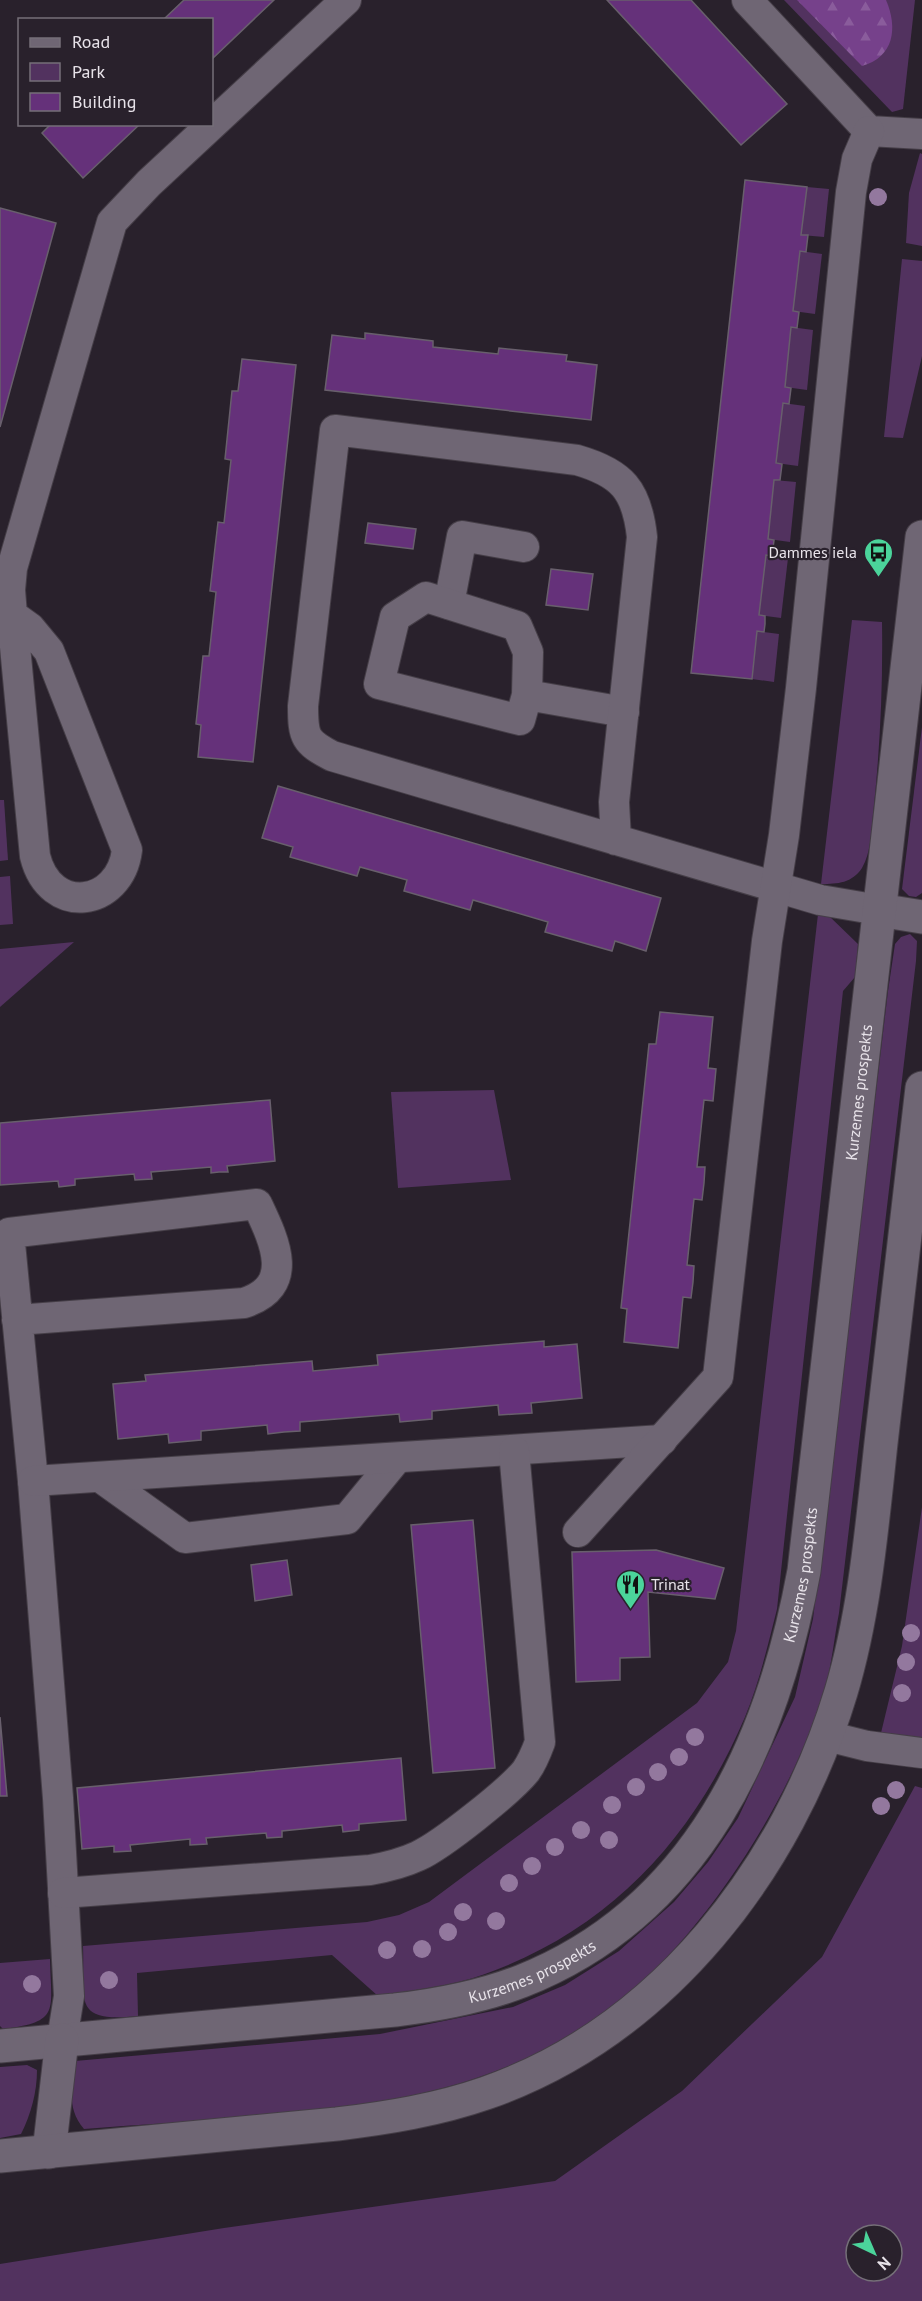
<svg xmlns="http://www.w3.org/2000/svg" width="922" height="2301" viewBox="0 0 922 2301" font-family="'PT Sans',sans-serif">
<defs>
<pattern id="forest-firs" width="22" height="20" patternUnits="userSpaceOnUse" patternTransform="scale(1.5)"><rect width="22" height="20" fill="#76418b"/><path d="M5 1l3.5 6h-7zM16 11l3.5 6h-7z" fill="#8a5c9c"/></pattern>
</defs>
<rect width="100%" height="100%" fill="#29212c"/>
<g fill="#52325f" fill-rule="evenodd">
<polygon points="784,0 915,0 903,109 892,112"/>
<polygon points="920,153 922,154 922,246 906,243 909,193"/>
<polygon points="807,187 829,189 824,237 801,235"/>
<polygon points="800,251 822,254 815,314 793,311"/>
<polygon points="902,259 922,261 922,356 903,438 884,437"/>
<polygon points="791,327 813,330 807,390 785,387"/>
<polygon points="783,403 805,406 798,466 776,463"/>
<polygon points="774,480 796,482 790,542 768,539"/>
<polygon points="766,555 788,558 781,618 759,615"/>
<path d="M 852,620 L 882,622 C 883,687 880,750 873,815 C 871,832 871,853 862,868 C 852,883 838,884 821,884 Z"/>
<polygon points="757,631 779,634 774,682 752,679"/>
<polygon points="922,727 922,893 916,897 909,896 902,889"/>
<polygon points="0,800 4,800 8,860 0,861"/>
<polygon points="10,876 13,924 0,925 0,877"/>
<path d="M 818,914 L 828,915 L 858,944 L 855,977 L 843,991 L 777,1609 C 768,1645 759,1683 745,1717 C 693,1839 610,1929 485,1974 C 452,1986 413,1990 378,1996 L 332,1955 L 137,1973 L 138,2016 C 71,2023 85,2001 83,1946 L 367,1922 L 399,1915 L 429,1902 L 697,1703 L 728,1662 L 736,1631 Z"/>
<path d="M 910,934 L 917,941 L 916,961 L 839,1613 C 834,1638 832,1664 825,1688 C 792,1802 694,1953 596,2019 C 552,2050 496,2074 443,2088 C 328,2119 202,2119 84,2129 C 66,2108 72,2086 75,2061 L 380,2034 L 513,2007 L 565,1985 L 619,1951 L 674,1902 L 708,1862 L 738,1818 L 795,1697 L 813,1619 L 888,991 L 895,944 L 901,937 Z"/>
<polygon points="74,942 0,1007 0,949"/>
<polygon points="494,1090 511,1180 398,1188 391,1092"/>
<polygon points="922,1507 922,1739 880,1737 902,1646"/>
<path d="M 915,1786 L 922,1788 L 922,2301 L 0,2301 L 0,2264 L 224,2228 L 555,2181 L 682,2091 L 822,1957 ZM 856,2235 L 892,2235 L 892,2271 L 856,2271 Z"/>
<path d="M 50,1959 C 51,2011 61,2022 3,2029 L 0,2026 L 0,1963 Z"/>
<path d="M 27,2065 L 37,2070 C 37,2092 31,2114 21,2134 L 0,2138 L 0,2067 Z"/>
</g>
<path fill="url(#forest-firs)" d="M 797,0 L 886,0 C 898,28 894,57 862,66 Z"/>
<g fill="#65317a" stroke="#685f6c" stroke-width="1.5">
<polygon points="184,0 274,0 212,59 212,20 163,20"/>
<polygon points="607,0 691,0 787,104 741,145"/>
<polygon points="51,124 140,124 83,178 42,133"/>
<polygon points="745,180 807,187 801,235 808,235 806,252 800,251 793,311 799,312 797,328 791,327 785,387 791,388 789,404 783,403 776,463 782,464 780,480 774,480 768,539 774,540 772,556 766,555 759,615 765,616 765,624 764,632 757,631 752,679 691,673"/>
<polygon points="0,208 56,223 0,427"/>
<polygon points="365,333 433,341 433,347 498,354 499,348 567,355 566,361 597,365 591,420 325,390 332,335 365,339"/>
<polygon points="242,359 296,365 253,762 198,757 201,725 196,724 203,656 209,656 216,592 210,591 218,522 224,523 231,460 225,459 232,391 238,391"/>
<polygon points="368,523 416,529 413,549 365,543"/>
<polygon points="551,569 593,574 588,610 546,605"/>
<polygon points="278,786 661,898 646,951 615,941 612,951 545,932 548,922 473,900 470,910 404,891 407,880 360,867 357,876 290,857 293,847 262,838"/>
<polygon points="660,1012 713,1017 708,1068 716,1069 713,1101 704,1100 697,1167 705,1167 704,1183 702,1200 694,1199 687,1265 694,1266 693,1282 691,1298 683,1297 678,1348 624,1342 627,1309 621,1308 649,1044 656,1044"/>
<polygon points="270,1100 275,1161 227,1166 228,1172 219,1172 211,1173 211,1167 151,1172 152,1179 135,1180 134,1174 75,1179 75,1185 59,1187 58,1181 0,1185 0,1123"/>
<polygon points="544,1341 544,1347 577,1344 582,1398 531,1403 532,1413 515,1414 499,1415 498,1405 432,1411 432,1419 400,1422 399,1414 300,1422 300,1431 284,1432 268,1434 267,1425 201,1431 201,1440 169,1443 168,1434 118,1439 113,1384 146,1381 145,1375 312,1361 313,1371 378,1365 377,1355"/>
<polygon points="473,1520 495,1768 433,1773 411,1525"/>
<polygon points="656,1550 724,1568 715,1599 648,1592 650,1657 620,1658 620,1680 576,1682 572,1552"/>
<polygon points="287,1560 292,1595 255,1601 251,1565"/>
<polygon points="0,1717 7,1796 0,1796"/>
<polygon points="401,1758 406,1820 359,1824 359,1830 343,1832 342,1825 282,1831 282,1837 267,1838 266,1833 206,1838 207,1844 190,1845 190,1839 130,1845 131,1851 114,1852 114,1846 82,1849 77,1788"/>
</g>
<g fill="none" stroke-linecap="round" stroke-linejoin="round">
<defs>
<g id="street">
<polyline points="747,0 869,131 922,134"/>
<polyline points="449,604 462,536 524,547"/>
<path d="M 12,615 L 30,628 L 49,651 L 127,850 C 120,907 50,917 35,856 L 12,615 L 10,590 L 12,568 L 112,222 L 149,183 L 346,0"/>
<polyline points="527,695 528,652 517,626 426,597 395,617 379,684 520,720 527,695 624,712"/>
<path d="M 616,840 L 614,802 L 642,537 C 637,490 622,473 577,460 L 335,430 L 303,706 C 303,737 305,742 332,756 L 820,900 L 879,910"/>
<path d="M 17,1320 L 244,1303 C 297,1286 274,1240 257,1204 L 9,1233 L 33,1481 L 58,1798 L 69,1996 L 62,2040"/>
<polyline points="100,1477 185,1538 347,1519 397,1458"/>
<polyline points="33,1481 662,1440"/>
<polyline points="578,1532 718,1377 767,941 784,835 801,688 851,192 857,159 869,131"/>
<polyline points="827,1736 867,1746 922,1753"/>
<path d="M 63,1893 L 370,1870 C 387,1867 403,1863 418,1856 C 442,1845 510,1791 526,1771 C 533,1761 536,1753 540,1742 L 514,1451"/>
</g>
<g id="secondary">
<polyline points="879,910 922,917"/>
<path id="s1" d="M 0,2046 L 395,2010 C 438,2005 481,1997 522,1981 C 698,1911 772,1744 804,1571 L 922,537"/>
<polyline points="49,2152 62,2040"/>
<path d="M 0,2156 L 337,2124 C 387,2118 437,2110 486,2093 C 663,2031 788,1868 841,1692 C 865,1612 872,1526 881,1443 C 895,1325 908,1206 922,1088"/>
</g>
</defs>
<use href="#street" stroke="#453e47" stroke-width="32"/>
<use href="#secondary" stroke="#453e47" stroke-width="35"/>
<use href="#street" stroke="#6f6674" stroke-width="30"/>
<use href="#secondary" stroke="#6f6674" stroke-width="33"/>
</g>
<g fill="#93789e">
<circle cx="878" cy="197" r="9"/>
<circle cx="911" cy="1633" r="9"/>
<circle cx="906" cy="1662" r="9"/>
<circle cx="902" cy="1693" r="9"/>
<circle cx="695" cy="1737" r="9"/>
<circle cx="679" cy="1757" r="9"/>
<circle cx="658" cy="1772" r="9"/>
<circle cx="636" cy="1787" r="9"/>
<circle cx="896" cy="1790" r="9"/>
<circle cx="612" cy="1805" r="9"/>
<circle cx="881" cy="1806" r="9"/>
<circle cx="581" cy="1830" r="9"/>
<circle cx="609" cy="1840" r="9"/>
<circle cx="555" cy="1847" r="9"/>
<circle cx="532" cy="1866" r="9"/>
<circle cx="509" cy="1883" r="9"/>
<circle cx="463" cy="1912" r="9"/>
<circle cx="496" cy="1921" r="9"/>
<circle cx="448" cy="1932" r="9"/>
<circle cx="422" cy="1949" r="9"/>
<circle cx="387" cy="1950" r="9"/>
<circle cx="109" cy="1980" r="9"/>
<circle cx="32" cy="1984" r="9"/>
</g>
<defs>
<symbol id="bus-pin" viewBox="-11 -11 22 30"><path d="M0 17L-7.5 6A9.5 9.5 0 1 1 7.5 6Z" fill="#4bd49b" stroke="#29212c"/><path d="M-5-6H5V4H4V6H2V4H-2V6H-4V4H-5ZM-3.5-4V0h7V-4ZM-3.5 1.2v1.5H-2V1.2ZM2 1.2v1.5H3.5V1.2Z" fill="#111"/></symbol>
<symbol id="restaurant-pin" viewBox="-11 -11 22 30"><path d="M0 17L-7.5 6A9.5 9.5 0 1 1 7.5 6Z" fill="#4bd49b" stroke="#29212c"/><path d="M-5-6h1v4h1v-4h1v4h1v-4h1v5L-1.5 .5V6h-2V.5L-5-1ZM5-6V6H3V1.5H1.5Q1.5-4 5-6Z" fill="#111"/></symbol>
</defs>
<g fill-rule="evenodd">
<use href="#bus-pin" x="862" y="536" width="33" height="45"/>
<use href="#restaurant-pin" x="614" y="1568" width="33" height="45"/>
</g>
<g text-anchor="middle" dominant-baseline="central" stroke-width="4.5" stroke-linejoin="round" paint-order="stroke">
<g font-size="16" fill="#e8e3ea" stroke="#29212c" text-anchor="end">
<text x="857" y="552">Dammes iela</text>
<text x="651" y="1584" text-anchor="start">Trinat</text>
</g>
<g font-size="16" fill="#e8e3ea" stroke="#29212c">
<text stroke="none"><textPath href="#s1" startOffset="1530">Kurzemes prospekts</textPath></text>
<text stroke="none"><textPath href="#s1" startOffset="1044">Kurzemes prospekts</textPath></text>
<text stroke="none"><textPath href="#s1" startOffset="540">Kurzemes prospekts</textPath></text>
</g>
</g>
<rect x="18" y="18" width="195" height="108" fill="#29212c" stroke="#756f78" stroke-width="1.5"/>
<rect x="30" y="38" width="30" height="9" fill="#6f6674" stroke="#756f78" stroke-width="1.5"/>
<text x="72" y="48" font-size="18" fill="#e8e3ea">Road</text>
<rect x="30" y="63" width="30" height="18" fill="#52325f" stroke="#756f78" stroke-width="1.5"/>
<text x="72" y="78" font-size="18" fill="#e8e3ea">Park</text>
<rect x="30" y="93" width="30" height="18" fill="#65317a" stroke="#756f78" stroke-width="1.5"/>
<text x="72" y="108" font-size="18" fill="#e8e3ea">Building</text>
<g transform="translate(874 2253) rotate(136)"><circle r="28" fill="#29212c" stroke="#756f78" stroke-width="1.5"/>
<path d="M0-4.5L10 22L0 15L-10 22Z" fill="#4bd49b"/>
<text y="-9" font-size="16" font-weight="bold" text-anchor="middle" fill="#e8e3ea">N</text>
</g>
</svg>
